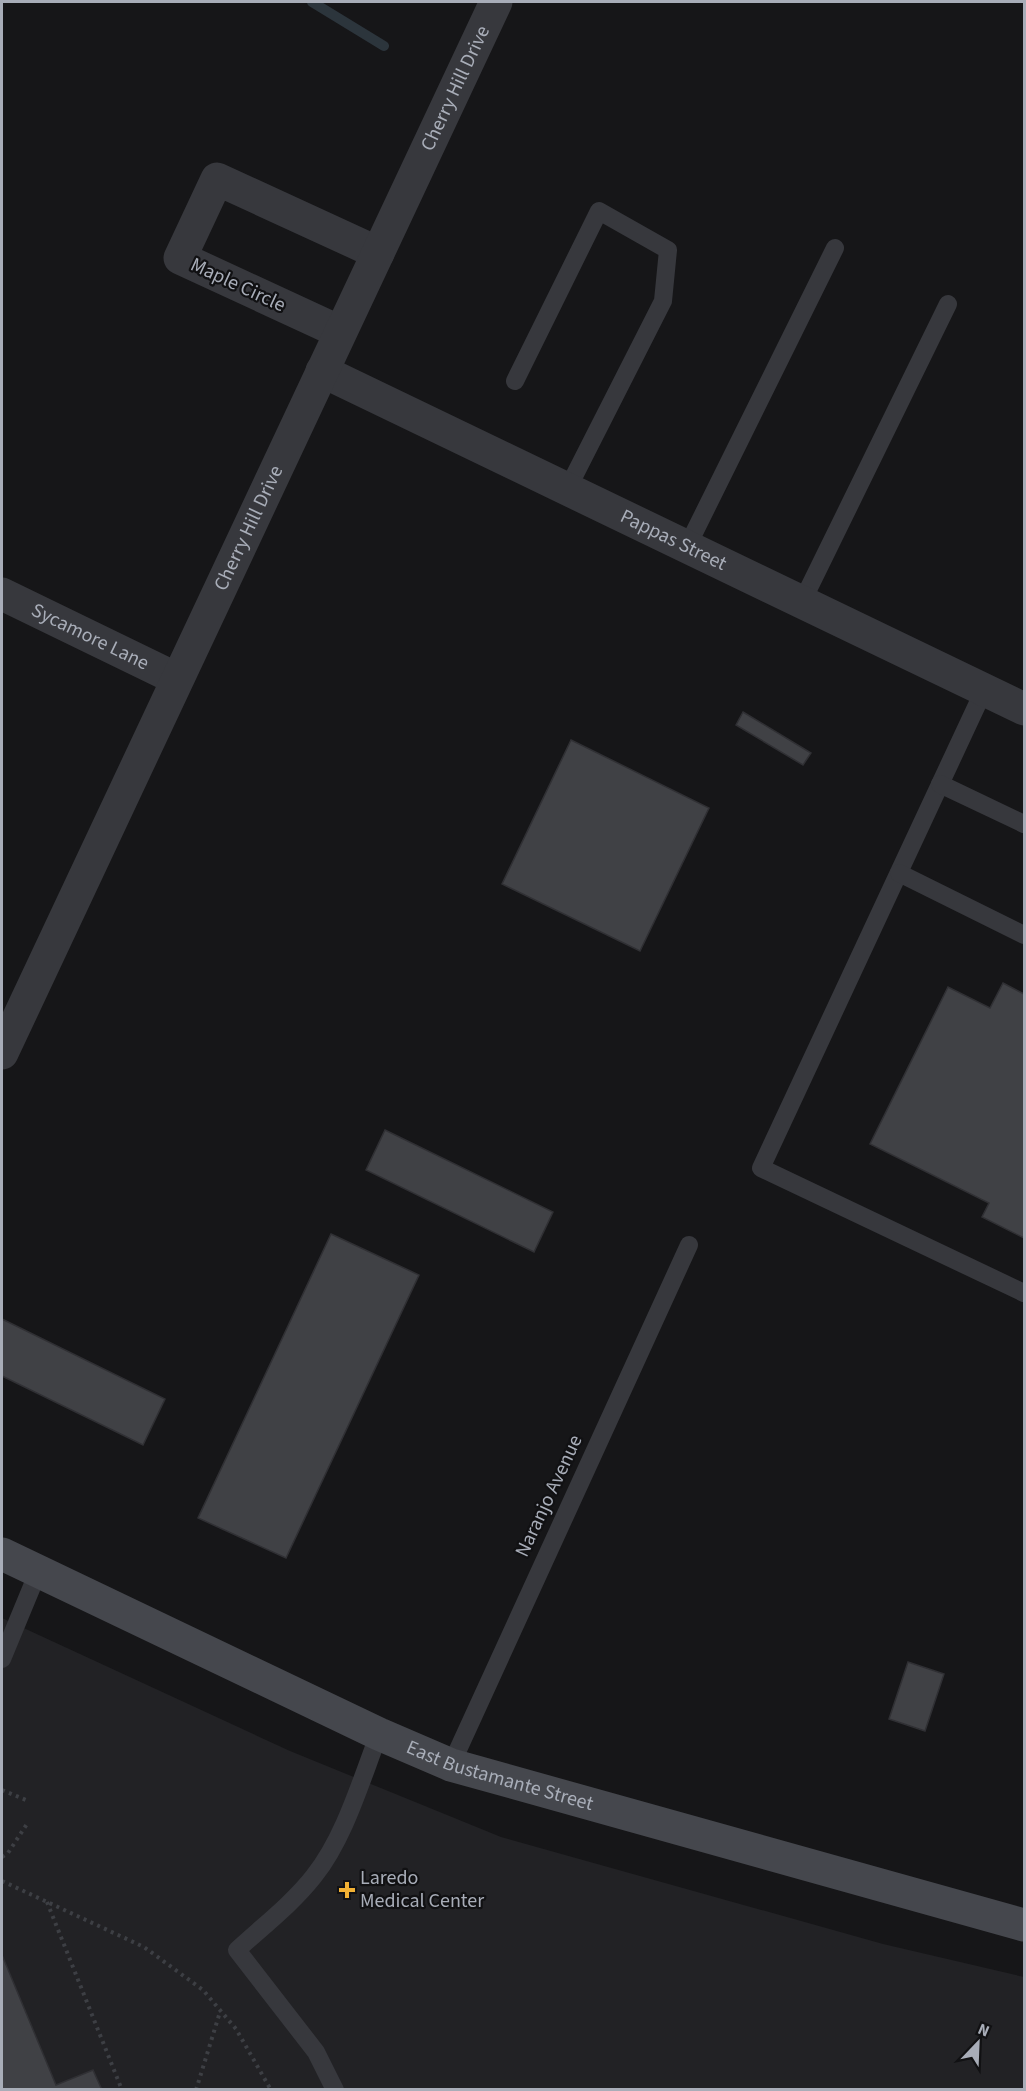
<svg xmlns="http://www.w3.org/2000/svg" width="1026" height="2091" viewBox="0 0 1026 2091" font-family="'Source Sans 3',sans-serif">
<rect width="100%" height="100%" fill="#161618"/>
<polygon fill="#222225" points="2,1618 290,1751 501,1837 883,1944 1024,1977 1024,2089 2,2090"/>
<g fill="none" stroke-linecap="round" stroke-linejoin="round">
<polyline stroke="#2c353c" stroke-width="10" points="312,2 384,46"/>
</g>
<g fill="#404145" stroke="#303034" stroke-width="1.5">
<polygon points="743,712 811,753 803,765 736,725"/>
<polygon points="571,740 709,808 640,951 502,884"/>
<polygon points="1003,983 1024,994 1024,1238 982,1217 989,1203 870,1144 948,987 990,1008"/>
<polygon points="385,1130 553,1212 534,1252 366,1170"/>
<polygon points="331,1234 419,1275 286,1558 198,1518"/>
<polygon points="2,1319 165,1399 143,1445 2,1376"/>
<polygon points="908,1662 944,1674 925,1731 889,1719"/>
<polygon points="2,1955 56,2085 93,2070 102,2090 2,2090"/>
</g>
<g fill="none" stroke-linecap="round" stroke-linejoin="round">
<g stroke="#3d3f44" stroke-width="4" stroke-dasharray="3 4.5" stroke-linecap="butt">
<polyline points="2,1790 26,1800"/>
<polyline points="2,1857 8,1853 27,1824"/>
<polyline points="2,1881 144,1947 203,1990 236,2029 271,2090"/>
<polyline points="47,1902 122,2090"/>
<polyline points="196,2090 220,2012"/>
</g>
<g stroke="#37383d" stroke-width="18">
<polyline points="515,381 599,211 668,250 663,301 567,490"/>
<polyline points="687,547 835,248"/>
<polyline points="802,602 948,304"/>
<polyline points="984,690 761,1168 1024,1293"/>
<polyline points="940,784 1024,824"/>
<polyline points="899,873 1024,935"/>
<polyline points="2,1659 38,1572"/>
<polyline points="451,1765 689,1245"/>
<path d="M 335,2090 L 316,2052 L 237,1950 C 262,1927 293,1903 314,1876 C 345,1837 361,1780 379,1734"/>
</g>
<g stroke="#37383d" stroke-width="33">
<polyline points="340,332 180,258 217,179 378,253"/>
<path id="s1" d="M 322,371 L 1024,709"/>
<path id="s2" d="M 2,594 L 177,679"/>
<path id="s3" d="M 2,1053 L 496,2"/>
</g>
<path stroke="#45474d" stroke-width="33" id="s4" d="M 2,1554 L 379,1734 L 451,1765 L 1024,1925"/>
</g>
<path fill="#f2b134" stroke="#111113" stroke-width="2" d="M344 1881h6v6h6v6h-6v6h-6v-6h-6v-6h6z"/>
<g text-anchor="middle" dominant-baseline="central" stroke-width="4.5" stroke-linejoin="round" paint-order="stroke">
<g font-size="20" fill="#a8adb8" stroke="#111113">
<text stroke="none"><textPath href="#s3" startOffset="1066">Cherry Hill Drive</textPath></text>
<text transform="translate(238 285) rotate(25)">Maple Circle</text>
<text stroke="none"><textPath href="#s3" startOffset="580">Cherry Hill Drive</textPath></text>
<text stroke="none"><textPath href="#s1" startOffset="390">Pappas Street</textPath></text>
<text stroke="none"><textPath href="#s2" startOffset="98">Sycamore Lane</textPath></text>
<text transform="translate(549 1496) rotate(-65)">Naranjo Avenue</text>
<text stroke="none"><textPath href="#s4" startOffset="546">East Bustamante Street</textPath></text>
</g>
<g font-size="20" fill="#a8adb8" stroke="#111113" text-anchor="start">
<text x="360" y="1878">Laredo<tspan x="360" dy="23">Medical Center</tspan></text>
</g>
</g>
<rect width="1026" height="2091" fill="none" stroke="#a8adb8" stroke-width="6"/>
<g transform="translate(978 2043) rotate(23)" stroke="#111113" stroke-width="4.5" paint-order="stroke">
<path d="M0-4.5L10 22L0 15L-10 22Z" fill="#a8adb8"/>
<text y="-9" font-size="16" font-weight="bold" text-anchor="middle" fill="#a8adb8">N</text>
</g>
</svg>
